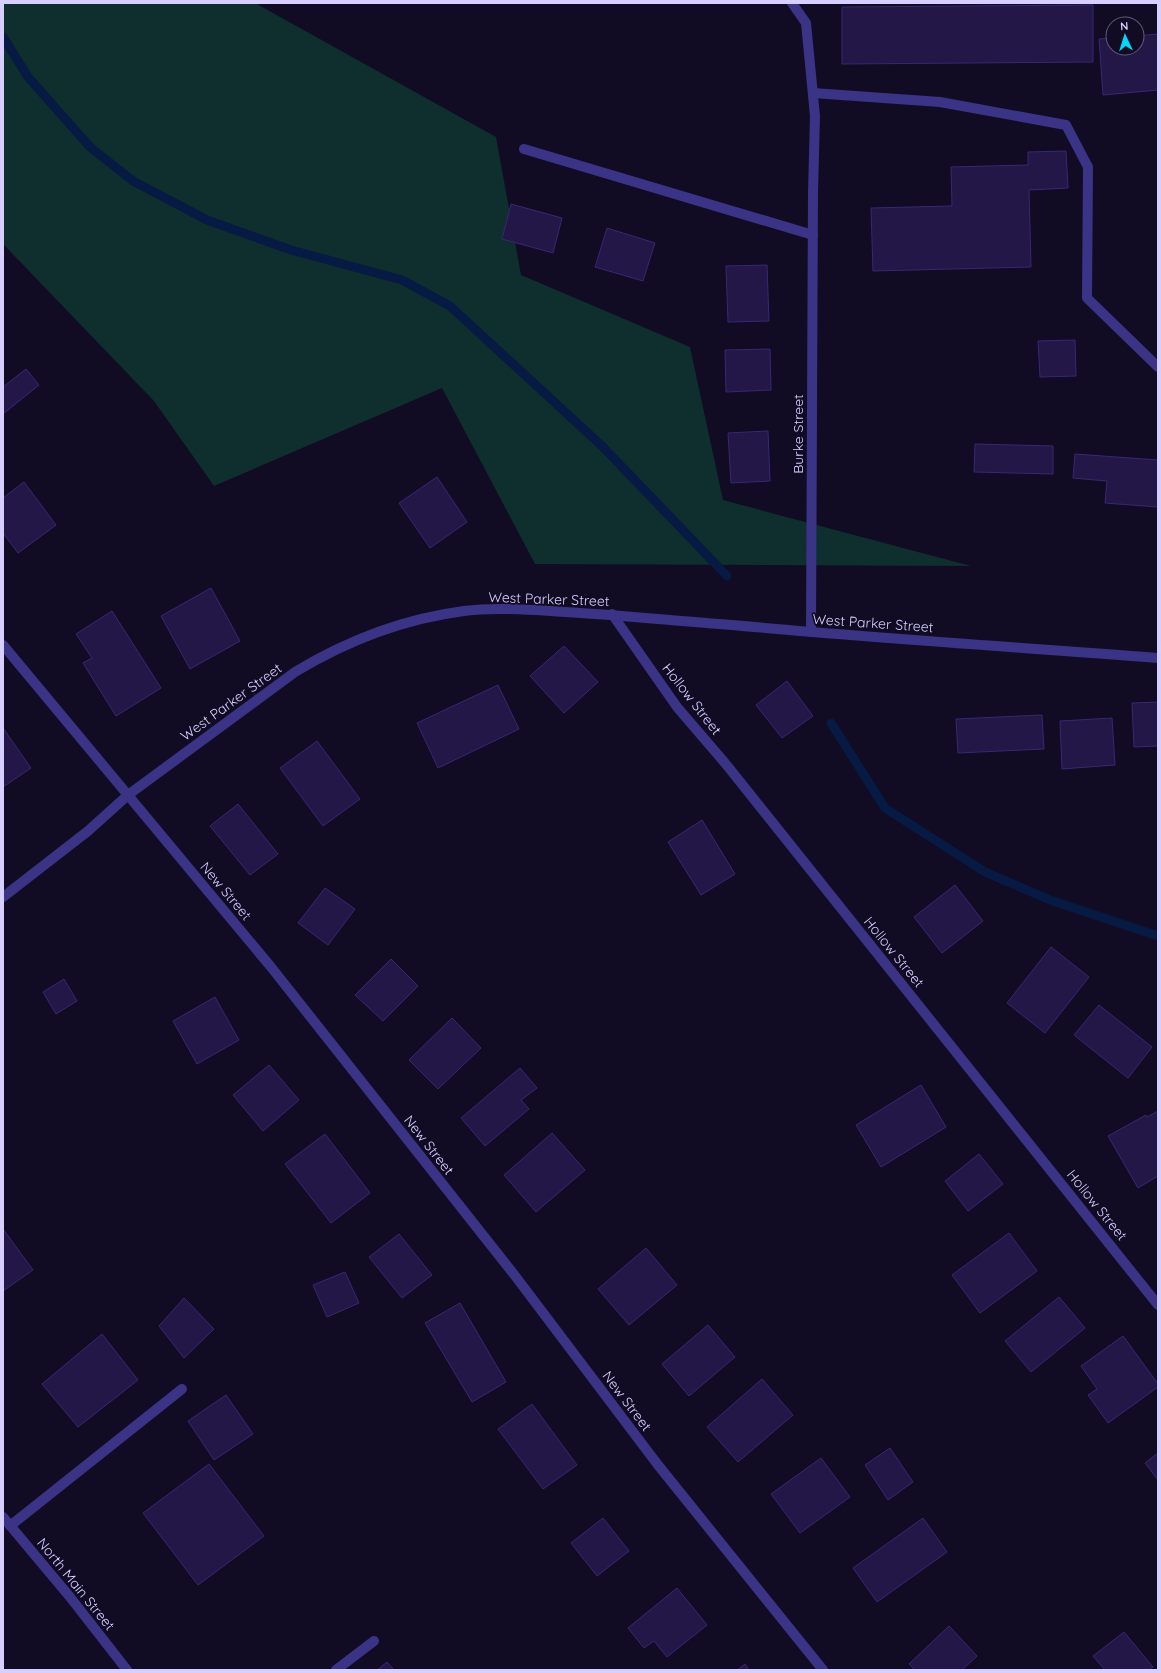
<svg xmlns="http://www.w3.org/2000/svg" width="1161" height="1673" viewBox="0 0 1161 1673" font-family="Quicksand,sans-serif">
<rect width="100%" height="100%" fill="#110c24"/>
<polygon fill="#0f2e2e" points="3,3 255,3 496,137 521,275 690,347 723,500 971,566 535,564 442,388 214,486 154,401 3,244"/>
<g fill="none" stroke-linecap="round" stroke-linejoin="round">
<g stroke="#061a43" stroke-width="9">
<polyline points="3,37 28,77 90,147 133,181 207,220 291,250 402,280 450,306 602,446 727,576"/>
<polyline points="831,723 885,808 985,872 1050,900 1158,936"/>
</g>
</g>
<g fill="#221746" stroke="#392774">
<polygon points="1093,5 1093,62 842,64 842,7"/>
<polygon points="1158,34 1158,90 1103,95 1099,39 1113,38 1113,48 1137,48 1137,36"/>
<polygon points="1066,151 1068,188 1029,190 1031,267 873,271 871,208 952,206 951,167 1028,165 1028,152"/>
<polygon points="511,204 562,218 553,253 502,239"/>
<polygon points="607,228 655,243 643,281 595,267"/>
<polygon points="767,265 769,321 728,322 726,266"/>
<polygon points="1075,340 1076,376 1040,377 1038,341"/>
<polygon points="770,349 771,390 726,392 725,350"/>
<polygon points="26,369 39,385 3,414 3,387"/>
<polygon points="768,431 770,481 731,483 728,433"/>
<polygon points="975,444 1053,446 1053,474 974,472"/>
<polygon points="1075,454 1158,460 1158,507 1105,503 1107,481 1073,478"/>
<polygon points="437,477 467,522 430,548 399,503"/>
<polygon points="24,482 56,525 18,553 3,533 3,498"/>
<polygon points="211,588 240,641 190,669 161,616"/>
<polygon points="112,611 161,688 116,716 83,663 92,658 76,634"/>
<polygon points="564,646 598,682 564,713 530,676"/>
<polygon points="787,681 813,716 782,738 756,705"/>
<polygon points="498,685 519,729 438,768 417,723"/>
<polygon points="1158,702 1158,746 1134,747 1132,703"/>
<polygon points="1042,715 1044,749 958,753 956,719"/>
<polygon points="1112,718 1115,765 1062,769 1060,721"/>
<polygon points="3,728 31,768 3,787"/>
<polygon points="317,741 360,799 323,826 280,768"/>
<polygon points="238,804 278,854 250,875 210,826"/>
<polygon points="702,820 735,874 701,895 668,842"/>
<polygon points="955,885 983,921 942,953 914,917"/>
<polygon points="325,888 355,909 328,945 298,923"/>
<polygon points="1051,947 1089,977 1045,1033 1007,1003"/>
<polygon points="391,959 418,986 383,1021 355,995"/>
<polygon points="64,979 77,1001 56,1014 43,992"/>
<polygon points="215,997 239,1040 197,1064 173,1021"/>
<polygon points="1099,1005 1152,1047 1128,1078 1074,1035"/>
<polygon points="452,1018 481,1048 438,1089 409,1060"/>
<polygon points="269,1065 299,1100 263,1131 233,1095"/>
<polygon points="520,1068 537,1088 521,1100 529,1109 485,1146 461,1118"/>
<polygon points="921,1085 946,1127 881,1167 856,1125"/>
<polygon points="1158,1111 1158,1176 1138,1188 1108,1136 1146,1115 1147,1117"/>
<polygon points="552,1133 585,1170 536,1212 504,1175"/>
<polygon points="325,1134 370,1193 331,1223 285,1164"/>
<polygon points="979,1154 1003,1184 968,1211 945,1181"/>
<polygon points="3,1229 33,1270 3,1291"/>
<polygon points="1009,1233 1037,1271 980,1313 952,1275"/>
<polygon points="399,1234 432,1275 402,1298 369,1257"/>
<polygon points="646,1248 677,1285 629,1325 598,1289"/>
<polygon points="345,1272 359,1303 327,1317 313,1285"/>
<polygon points="1059,1297 1085,1328 1031,1372 1005,1341"/>
<polygon points="184,1298 214,1329 184,1358 159,1326"/>
<polygon points="460,1303 506,1382 472,1402 425,1323"/>
<polygon points="708,1325 735,1357 689,1396 662,1364"/>
<polygon points="102,1334 138,1380 78,1427 42,1384"/>
<polygon points="1123,1336 1158,1384 1158,1387 1108,1423 1088,1395 1097,1389 1081,1366"/>
<polygon points="762,1379 793,1415 738,1462 707,1427"/>
<polygon points="226,1395 253,1434 214,1460 188,1421"/>
<polygon points="532,1404 577,1465 543,1489 498,1429"/>
<polygon points="890,1448 913,1482 888,1500 865,1465"/>
<polygon points="1158,1453 1158,1480 1145,1463"/>
<polygon points="821,1458 850,1497 800,1533 771,1494"/>
<polygon points="209,1464 264,1536 198,1585 143,1513"/>
<polygon points="603,1518 629,1551 597,1576 571,1543"/>
<polygon points="923,1518 947,1552 877,1602 853,1568"/>
<polygon points="677,1588 707,1625 667,1657 654,1641 644,1648 628,1628"/>
<polygon points="949,1626 977,1656 962,1670 915,1670 909,1664"/>
<polygon points="1124,1632 1153,1667 1149,1670 1105,1670 1093,1656"/>
<polygon points="387,1662 394,1670 377,1670"/>
<polygon points="745,1664 749,1670 737,1670"/>
</g>
<g fill="none" stroke-linecap="round" stroke-linejoin="round">
<g stroke="#3a3386" stroke-width="10">
<polyline points="792,3 806,23 815,116 813,192 811,632"/>
<polyline points="813,93 940,102 1066,125 1088,167 1087,298 1158,367"/>
<polyline points="524,149 813,235"/>
<polyline points="612,614 677,707 725,763 1158,1305"/>
<polyline points="3,645 271,967 516,1277 658,1465 823,1670"/>
<path d="M 3,897 L 88,831 L 128,795 L 295,672 C 348,640 402,619 464,611 C 497,607 532,610 565,612 C 621,615 676,621 732,625 C 874,638 1016,647 1158,658"/>
<polyline points="3,1517 70,1597 127,1670"/>
<polyline points="10,1526 182,1389"/>
<polyline points="336,1670 374,1641"/>
</g>
</g>
<g text-anchor="middle" dominant-baseline="central" stroke-width="3.5" stroke-linejoin="round" paint-order="stroke">
<g font-size="14" fill="#d6cfff" stroke="#110c24">
<text transform="translate(798 434) rotate(-90)">Burke Street</text>
<text transform="translate(549 599) rotate(2)">West Parker Street</text>
<text transform="translate(873 623) rotate(4)">West Parker Street</text>
<text transform="translate(692 699) rotate(52)">Hollow Street</text>
<text transform="translate(231 702) rotate(-36)">West Parker Street</text>
<text transform="translate(226 891) rotate(50)">New Street</text>
<text transform="translate(894 952) rotate(51)">Hollow Street</text>
<text transform="translate(429 1145) rotate(52)">New Street</text>
<text transform="translate(1097 1205) rotate(51)">Hollow Street</text>
<text transform="translate(627 1401) rotate(53)">New Street</text>
<text transform="translate(76 1584) rotate(51)">North Main Street</text>
</g>
</g>
<rect width="1161" height="1673" fill="none" stroke="#d6cfff" stroke-width="8"/>
<g transform="translate(1125 36) rotate(356)"><circle r="19" fill="#110c24" stroke="#605a7c"/>
<path d="M0-3L7 15L0 10L-7 15Z" fill="#00d7fa"/>
<text y="-6" font-size="11" font-weight="bold" text-anchor="middle" fill="#d6cfff">N</text>
</g>
</svg>
